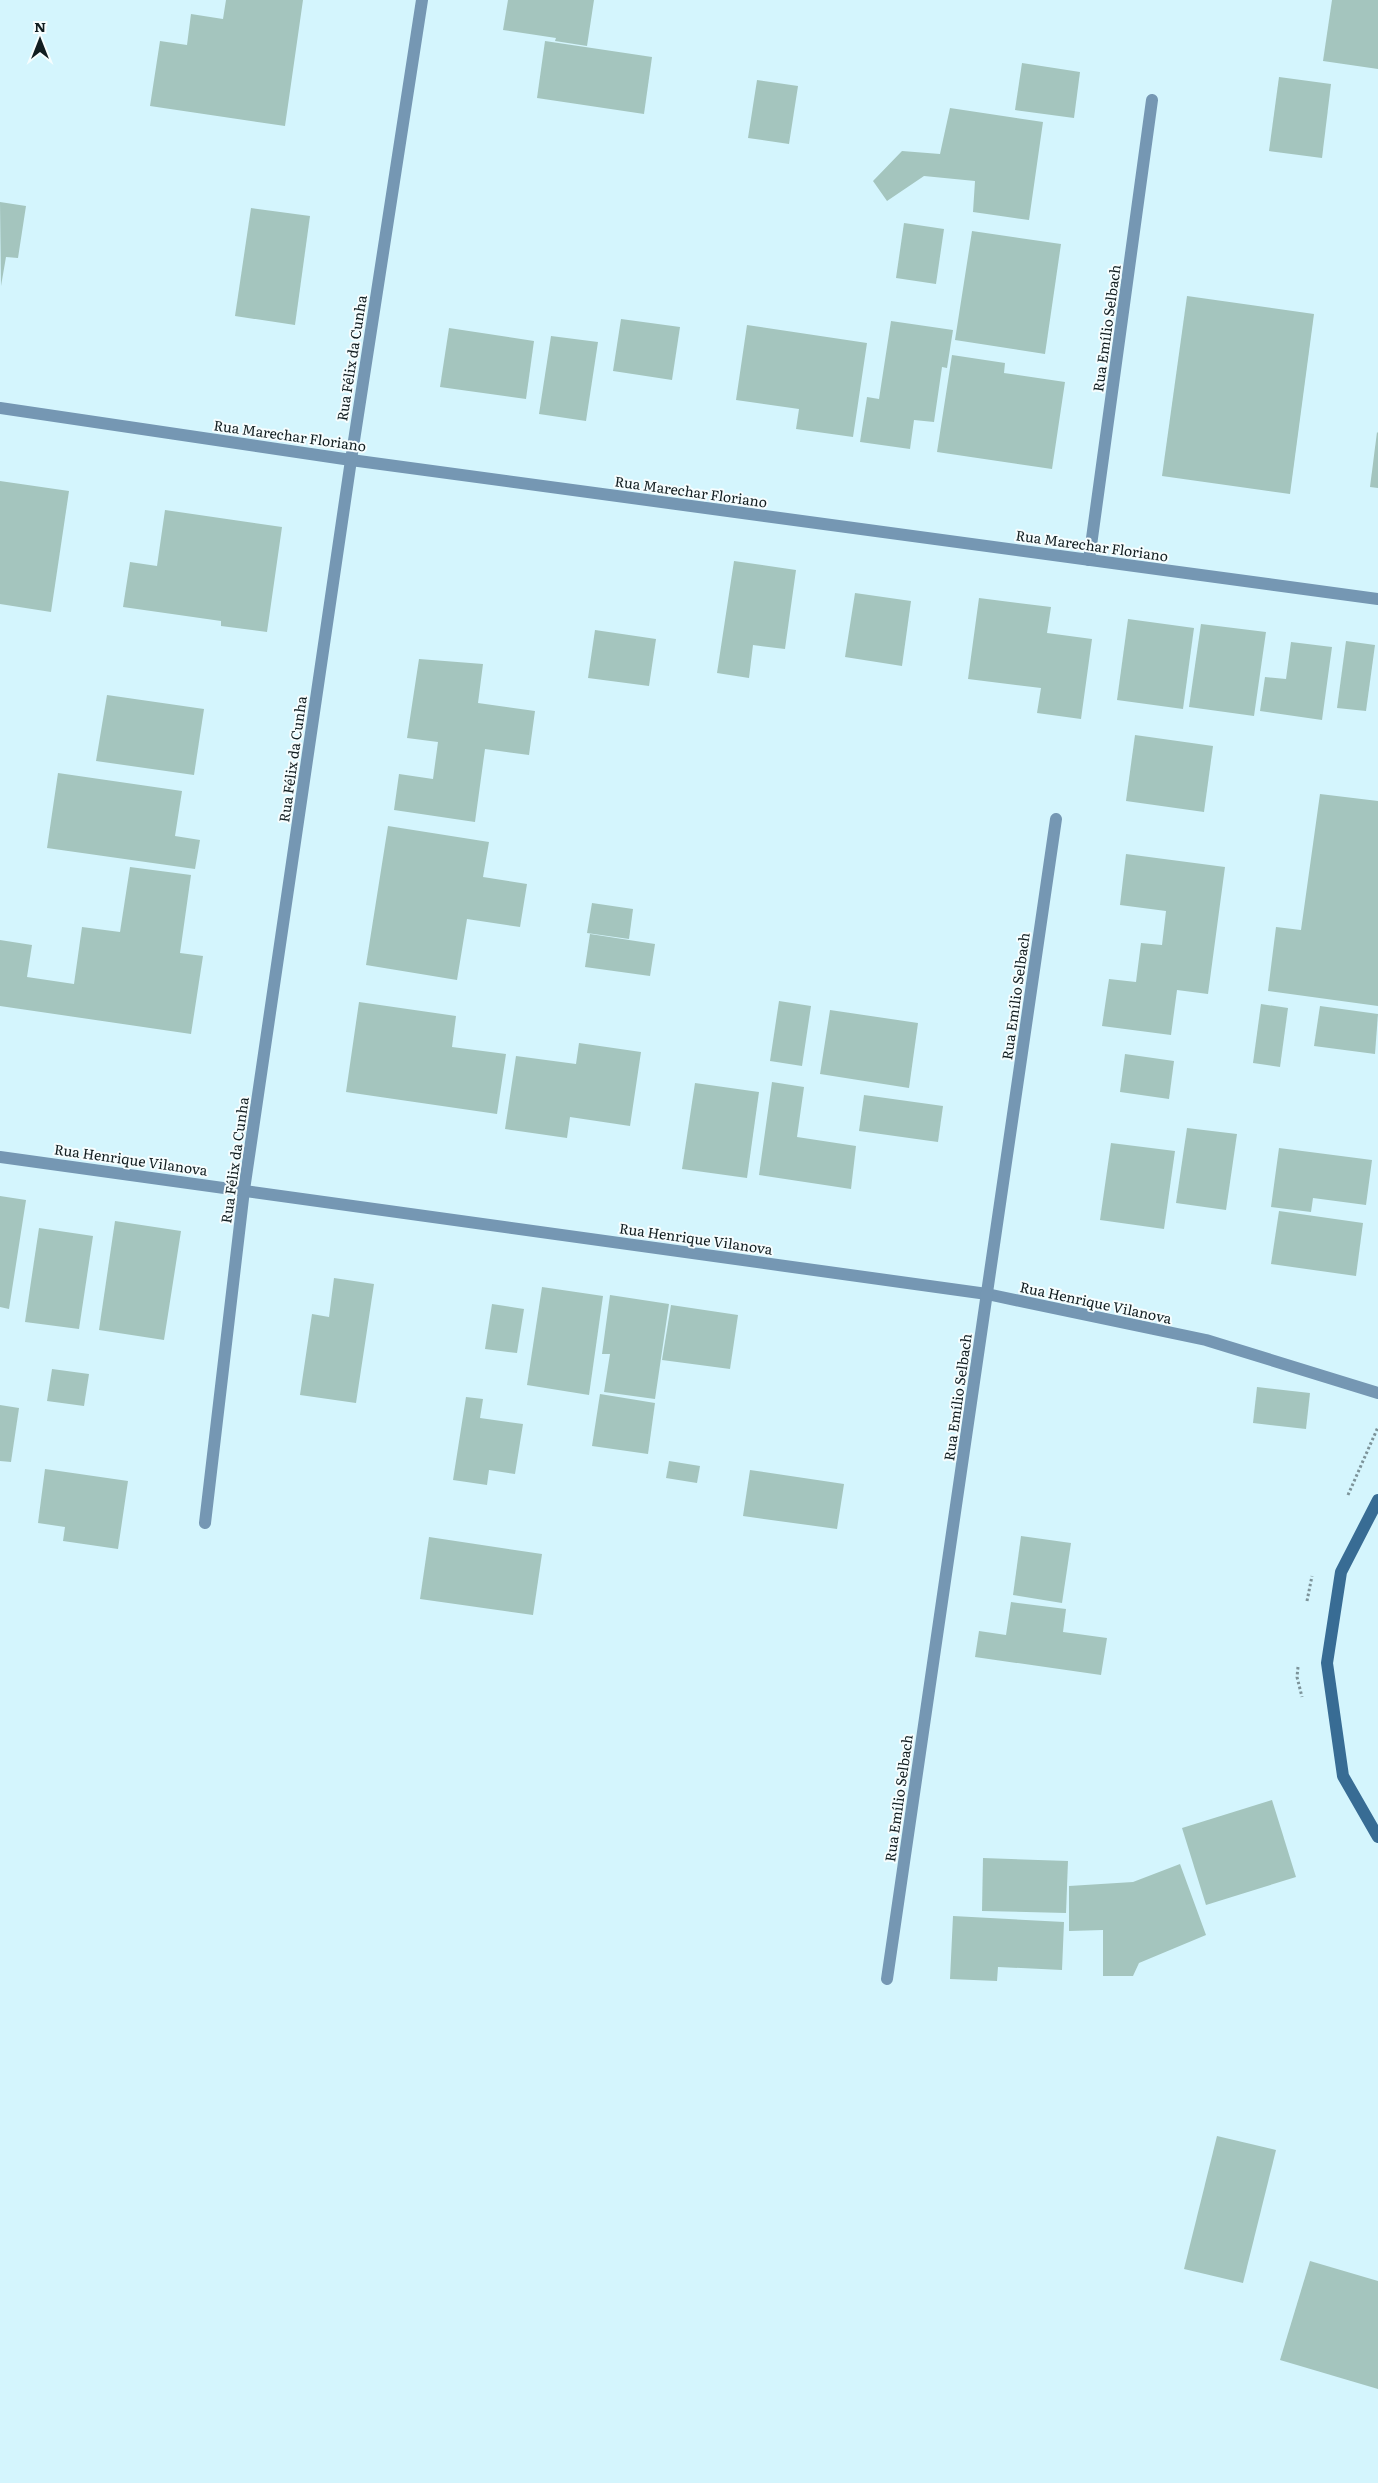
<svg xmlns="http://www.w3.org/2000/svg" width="1378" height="2483" viewBox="0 0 1378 2483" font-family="Literata,serif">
<rect width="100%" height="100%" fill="#d4f5fd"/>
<g fill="#a4c5be">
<polygon points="226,0 303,0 285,126 150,106 160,41 187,45 191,14 223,19"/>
<polygon points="508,0 594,0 587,46 555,41 556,38 503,30"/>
<polygon points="1332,0 1378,0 1378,69 1323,61"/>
<polygon points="545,41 652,57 644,114 537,98"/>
<polygon points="1022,63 1080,72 1074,118 1015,110"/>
<polygon points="1279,77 1331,84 1322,158 1269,151"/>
<polygon points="757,80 798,86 789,144 748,138"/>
<polygon points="950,108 1043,122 1029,220 973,212 975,181 924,176 887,201 873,181 902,151 940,154"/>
<polygon points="0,202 26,206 18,258 6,257 1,286"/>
<polygon points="251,208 310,216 295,325 235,316"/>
<polygon points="904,223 944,229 936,284 896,278"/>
<polygon points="972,231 1061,244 1045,354 955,340"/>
<polygon points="1187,296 1314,314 1290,494 1162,476"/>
<polygon points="621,319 680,327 672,380 613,371"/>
<polygon points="891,321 953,330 947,368 942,367 934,422 914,420 910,449 860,442 867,397 879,399"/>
<polygon points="747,325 867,343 853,437 796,429 799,409 736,400"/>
<polygon points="449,328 534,341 526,399 440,387"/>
<polygon points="551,336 598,342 586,421 539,414"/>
<polygon points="952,355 1005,363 1004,373 1065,382 1052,469 937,452"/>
<polygon points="1377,432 1378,433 1378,488 1370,487"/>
<polygon points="0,481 69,491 51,612 0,604"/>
<polygon points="165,510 282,527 267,632 221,626 221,621 123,607 130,562 157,566"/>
<polygon points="734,561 796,570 785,649 753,645 749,678 717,673"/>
<polygon points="855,593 911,601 902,666 845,657"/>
<polygon points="979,598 1051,607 1047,633 1092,639 1081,719 1037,713 1041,688 968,679"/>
<polygon points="1128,619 1194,628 1183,709 1117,700"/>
<polygon points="1201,624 1266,632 1254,716 1189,707"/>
<polygon points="595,630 656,639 649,686 588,678"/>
<polygon points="1346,641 1375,645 1366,711 1337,708"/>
<polygon points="1291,642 1332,647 1322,720 1260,711 1265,677 1286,679"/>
<polygon points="419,659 483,664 478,703 535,711 529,755 485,749 475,822 394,810 399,774 433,779 438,742 407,738"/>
<polygon points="107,695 204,709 194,775 96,761"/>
<polygon points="1135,735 1213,746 1204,812 1126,801"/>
<polygon points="58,773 182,791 175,836 200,840 195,869 47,848"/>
<polygon points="1320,794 1378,801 1378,1006 1268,991 1276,927 1301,930"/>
<polygon points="388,826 489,842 483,877 527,884 520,927 467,919 457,980 366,965"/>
<polygon points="1126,854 1225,867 1208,994 1177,990 1171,1035 1102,1026 1109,979 1136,982 1141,943 1162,945 1166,911 1120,905"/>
<polygon points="130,867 191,875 180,953 203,956 191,1034 0,1006 0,940 32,945 27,977 74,984 82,927 120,932"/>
<polygon points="592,903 633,909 629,939 587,933"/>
<polygon points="590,934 655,944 650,976 585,967"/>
<polygon points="779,1001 811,1006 802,1066 770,1061"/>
<polygon points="359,1002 456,1016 452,1047 506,1054 497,1114 346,1092"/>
<polygon points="1261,1004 1288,1008 1280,1067 1253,1063"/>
<polygon points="1320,1006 1378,1014 1375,1054 1314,1046"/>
<polygon points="830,1010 918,1023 909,1088 820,1074"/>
<polygon points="579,1043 641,1052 630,1126 570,1117 567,1138 505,1129 516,1056 576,1064"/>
<polygon points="1125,1054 1174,1061 1169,1099 1120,1092"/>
<polygon points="772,1082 804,1087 797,1137 856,1146 851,1189 759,1175"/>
<polygon points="695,1083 759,1092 747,1178 682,1169"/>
<polygon points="864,1095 943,1106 938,1142 859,1131"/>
<polygon points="1187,1128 1237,1134 1226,1210 1176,1203"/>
<polygon points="1111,1143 1175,1151 1164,1229 1100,1220"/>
<polygon points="1279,1148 1372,1160 1366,1205 1313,1198 1311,1212 1271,1207"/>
<polygon points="0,1196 26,1200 9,1309 0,1307"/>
<polygon points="1279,1211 1363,1223 1356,1276 1271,1264"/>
<polygon points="115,1221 181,1231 164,1340 99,1330"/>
<polygon points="39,1228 93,1236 79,1329 25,1322"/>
<polygon points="334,1278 374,1284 356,1403 300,1395 312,1314 329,1317"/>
<polygon points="542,1287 603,1296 589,1395 527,1385"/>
<polygon points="610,1295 669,1304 655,1399 604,1392 610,1354 602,1354"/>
<polygon points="492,1304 524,1309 517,1353 485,1349"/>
<polygon points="671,1305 738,1315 730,1369 662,1360"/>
<polygon points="52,1369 89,1374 84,1406 47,1401"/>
<polygon points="1257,1387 1310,1393 1306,1429 1253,1423"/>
<polygon points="600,1394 655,1403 648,1454 592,1446"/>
<polygon points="466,1397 483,1399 480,1418 523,1424 515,1474 489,1470 487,1485 453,1480"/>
<polygon points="0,1405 19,1408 11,1462 0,1461"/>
<polygon points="669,1461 700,1466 697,1483 666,1478"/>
<polygon points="45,1469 128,1481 118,1549 63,1541 65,1527 38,1523"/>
<polygon points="750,1470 844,1484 837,1529 743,1516"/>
<polygon points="1021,1536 1071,1543 1062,1603 1013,1595"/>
<polygon points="429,1537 542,1554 533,1615 420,1599"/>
<polygon points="1011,1602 1066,1609 1063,1632 1107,1638 1101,1675 975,1657 979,1631 1006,1635"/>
<polygon points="1272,1800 1296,1877 1206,1905 1182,1828"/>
<polygon points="983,1858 1068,1861 1066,1913 982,1911"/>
<polygon points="1180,1864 1206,1935 1139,1963 1133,1976 1103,1976 1103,1930 1069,1931 1069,1886 1133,1882"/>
<polygon points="953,1916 1064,1922 1062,1970 998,1967 997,1981 950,1979"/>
<polygon points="1217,2136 1276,2150 1243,2283 1184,2269"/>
<polygon points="1310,2261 1378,2281 1378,2389 1280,2360"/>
</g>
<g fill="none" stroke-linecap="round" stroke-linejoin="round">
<g stroke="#7c9399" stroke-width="3" stroke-dasharray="2.5 2.5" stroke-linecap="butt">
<polyline points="1348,1495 1378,1427"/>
<polyline points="1307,1601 1312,1576"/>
<polyline points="1298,1667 1297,1677 1302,1697"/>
</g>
<g stroke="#7597b3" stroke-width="12">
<polyline points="0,408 351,460 1378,599"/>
<polyline points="1089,560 1152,100"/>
<polyline points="0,1157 987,1294 1206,1340 1378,1393"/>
<polyline points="205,1523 244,1190 351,460 422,0"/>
<polyline points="887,1979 1056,819"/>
</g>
<polyline stroke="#386c94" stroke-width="12" points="1378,1500 1341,1572 1327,1663 1343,1776 1378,1837"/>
</g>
<g text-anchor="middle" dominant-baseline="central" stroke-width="4" stroke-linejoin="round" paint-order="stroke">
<g font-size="14" fill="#111d20" stroke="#f6fdfe">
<text transform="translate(1106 328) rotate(-82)">Rua Emílio Selbach</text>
<text transform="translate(351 358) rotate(-81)">Rua Félix da Cunha</text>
<text transform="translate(290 435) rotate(8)">Rua Marechar Floriano</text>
<text transform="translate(691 491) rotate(8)">Rua Marechar Floriano</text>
<text transform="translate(1092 545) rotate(8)">Rua Marechar Floriano</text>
<text transform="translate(292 759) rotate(-82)">Rua Félix da Cunha</text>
<text transform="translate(1015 996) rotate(-82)">Rua Emílio Selbach</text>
<text transform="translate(131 1159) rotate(8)">Rua Henrique Vilanova</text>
<text transform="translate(234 1160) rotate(-82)">Rua Félix da Cunha</text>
<text transform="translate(696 1238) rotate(8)">Rua Henrique Vilanova</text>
<text transform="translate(1096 1302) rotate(12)">Rua Henrique Vilanova</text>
<text transform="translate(957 1397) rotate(-82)">Rua Emílio Selbach</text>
<text transform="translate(898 1798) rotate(-82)">Rua Emílio Selbach</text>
</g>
</g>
<g transform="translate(40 40)" stroke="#f6fdfe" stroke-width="4" paint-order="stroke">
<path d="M0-4L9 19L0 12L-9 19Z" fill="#111d20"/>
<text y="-8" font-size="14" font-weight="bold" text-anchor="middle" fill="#111d20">N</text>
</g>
</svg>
